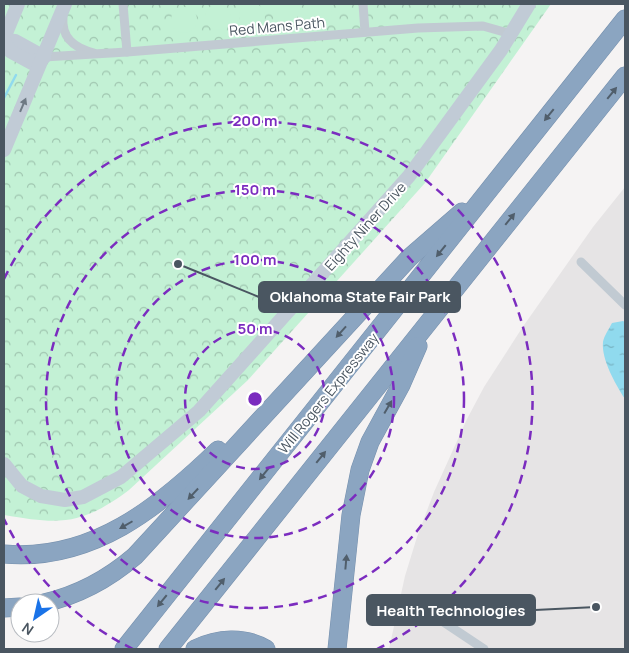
<svg xmlns="http://www.w3.org/2000/svg" width="629" height="653" viewBox="0 0 629 653" font-family="Manrope,sans-serif">
<defs>
<pattern id="forest-crowns" width="20" height="18" patternUnits="userSpaceOnUse" patternTransform="scale(1.25)"><rect width="20" height="18" fill="#c3f1d5"/><path d="M2 6a3 3 0 1 1 6 0M12 15a3 3 0 1 1 6 0" fill="none" stroke="#a0c6b0"/></pattern>
<pattern id="water-ripples" width="26" height="14" patternUnits="userSpaceOnUse" patternTransform="scale(1.25)"><rect width="26" height="14" fill="#90daee"/><path d="M2 4q2-2 4 0t4 0M15 11q2-2 4 0t4 0" fill="none" stroke="#78b4c4"/></pattern>
</defs>
<rect width="100%" height="100%" fill="#f5f3f3"/>
<polygon fill="#e6e4e5" points="625,187 625,649 389,649 405,576 417,537 434,492 467,419 484,387 522,328 593,227"/>
<path fill="url(#forest-crowns)" d="M 4,4 L 551,4 L 425,183 L 248,380 L 129,490 C 82,525 61,525 4,515 Z"/>
<g fill="#c3f1d5">
<circle cx="252" cy="16" r="13"/>
<circle cx="218" cy="17" r="13"/>
<path d="M 275,4 L 296,4 C 301,12 298,20 290,24 L 277,22 L 273,15 Z"/>
<path d="M 307,4 L 332,4 L 331,16 C 324,24 315,24 308,16 Z"/>
<circle cx="184" cy="20" r="13"/>
</g>
<path fill="url(#water-ripples)" d="M 623,321 L 625,322 L 625,399 C 616,385 601,359 603,342 C 604,336 609,329 612,323 Z"/>
<g fill="none" stroke-linecap="round" stroke-linejoin="round">
<polyline stroke="#90daee" stroke-width="2.5" points="4,98 16,75"/>
<defs>
<g id="highway">
<path d="M 4,554 C 92,562 159,507 218,450"/>
<path d="M 44,603 C 79,595 107,580 135,556 L 409,258 L 462,212"/>
<polyline points="4,608 20,607"/>
<polyline points="124,649 625,19"/>
<polyline points="168,649 625,76"/>
<path d="M 195,649 C 218,638 244,636 266,649"/>
<polyline points="337,649 351,515 360,470 370,442 401,385 418,346"/>
</g>
</defs>
<use href="#highway" stroke="#7690ad" stroke-width="19"/>
<g stroke="#c1cad2" stroke-width="9">
<polyline points="123,4 127,52"/>
<polyline points="363,4 365,32"/>
<path d="M 63,16 C 61,38 74,48 94,53"/>
<polyline points="44,57 127,52 418,28 483,26 511,34"/>
<polyline points="581,262 625,305"/>
<polyline points="442,621 484,649"/>
</g>
<g stroke="#c1cbd6" stroke-width="14">
<polyline points="4,38 18,4"/>
<polyline points="4,40 15,41 44,57"/>
<polyline points="4,41 10,51 32,63 44,57"/>
<polyline points="4,150 65,4"/>
<polyline points="4,464 22,486 41,496 65,500 83,497 121,477 199,411 409,176 501,50 529,4"/>
</g>
<use href="#highway" stroke="#8ba5c1" stroke-width="18"/>
</g>
<defs><path id="oneway-solid" d="M-6-.8H1V-3.2L6.5 0L1 3.2V.8H-6Z" transform="scale(1.25)"/></defs>
<g fill="#505e6b">
<use href="#oneway-solid" transform="translate(612 93) rotate(-51)"/>
<use href="#oneway-solid" transform="translate(549 115) rotate(129)"/>
<use href="#oneway-solid" transform="translate(510 219) rotate(-51)"/>
<use href="#oneway-solid" transform="translate(441 251) rotate(129)"/>
<use href="#oneway-solid" transform="translate(341 332) rotate(132)"/>
<use href="#oneway-solid" transform="translate(388 407) rotate(-60)"/>
<use href="#oneway-solid" transform="translate(321 457) rotate(-51)"/>
<use href="#oneway-solid" transform="translate(264 474) rotate(129)"/>
<use href="#oneway-solid" transform="translate(193 494) rotate(133)"/>
<use href="#oneway-solid" transform="translate(126 525) rotate(150)"/>
<use href="#oneway-solid" transform="translate(346 562) rotate(-85)"/>
<use href="#oneway-solid" transform="translate(220 584) rotate(-51)"/>
<use href="#oneway-solid" transform="translate(162 601) rotate(129)"/>
</g>
<use fill="#6e7984" href="#oneway-solid" transform="translate(23 105) rotate(-67)"/>
<g fill="none" stroke="#7b2cbf" stroke-width="2.5" stroke-dasharray="9 6">
<circle cx="255" cy="399" r="70"/>
<circle cx="255" cy="399" r="139"/>
<circle cx="255" cy="399" r="209"/>
<path d="M133 649A278 278 0 0 1 4 519M4 279A278 278 0 1 1 377 649"/>
</g>
<g text-anchor="middle" dominant-baseline="central" stroke-width="4" stroke-linejoin="round" paint-order="stroke">
<g font-size="14" fill="#4a5661" stroke="#fff">
<text transform="translate(277 26) rotate(-5)">Red Mans Path</text>
<text transform="translate(365 226) rotate(-48)">Eighty Niner Drive</text>
<text transform="translate(328 393) rotate(-51)">Will Rogers Expressway</text>
</g>
</g>
<circle cx="255" cy="399" r="8" fill="#7b2cbf" stroke="#fff" stroke-width="2.5"/>
<g font-size="15" text-anchor="middle" font-weight="bold" fill="#7b2cbf" stroke="#fff" stroke-width="4" stroke-linejoin="round" paint-order="stroke">
<text x="255" y="126">200 m</text>
<text x="255" y="195">150 m</text>
<text x="255" y="265">100 m</text>
<text x="255" y="334">50 m</text>
</g>
<path fill="none" stroke="#4a5661" stroke-width="2" d="M178 264L259 297M596 607L535 610"/>
<g fill="#4a5661" stroke="#fff" stroke-width="2">
<circle cx="178" cy="264" r="5"/>
<circle cx="596" cy="607" r="5"/>
</g>
<g fill="#4a5661" stroke="#4a5661" stroke-width="2">
<rect x="259" y="282" width="201" height="30" rx="5"/>
<rect x="367" y="595" width="168" height="30" rx="5"/>
</g>
<g font-size="15" text-anchor="middle" font-weight="bold" fill="#fff">
<text x="360" y="302">Oklahoma State Fair Park</text>
<text x="451" y="616">Health Technologies</text>
</g>
<rect width="629" height="653" fill="none" stroke="#4a5661" stroke-width="10"/>
<g transform="translate(35 618) rotate(214)"><circle r="24" fill="#ffffff" stroke="#b7bbc0"/>
<path d="M0-4L9 19L0 12L-9 19Z" fill="#1a73e8"/>
<text y="-8" font-size="14" font-weight="bold" text-anchor="middle" fill="#4a5661">N</text>
</g>
</svg>
